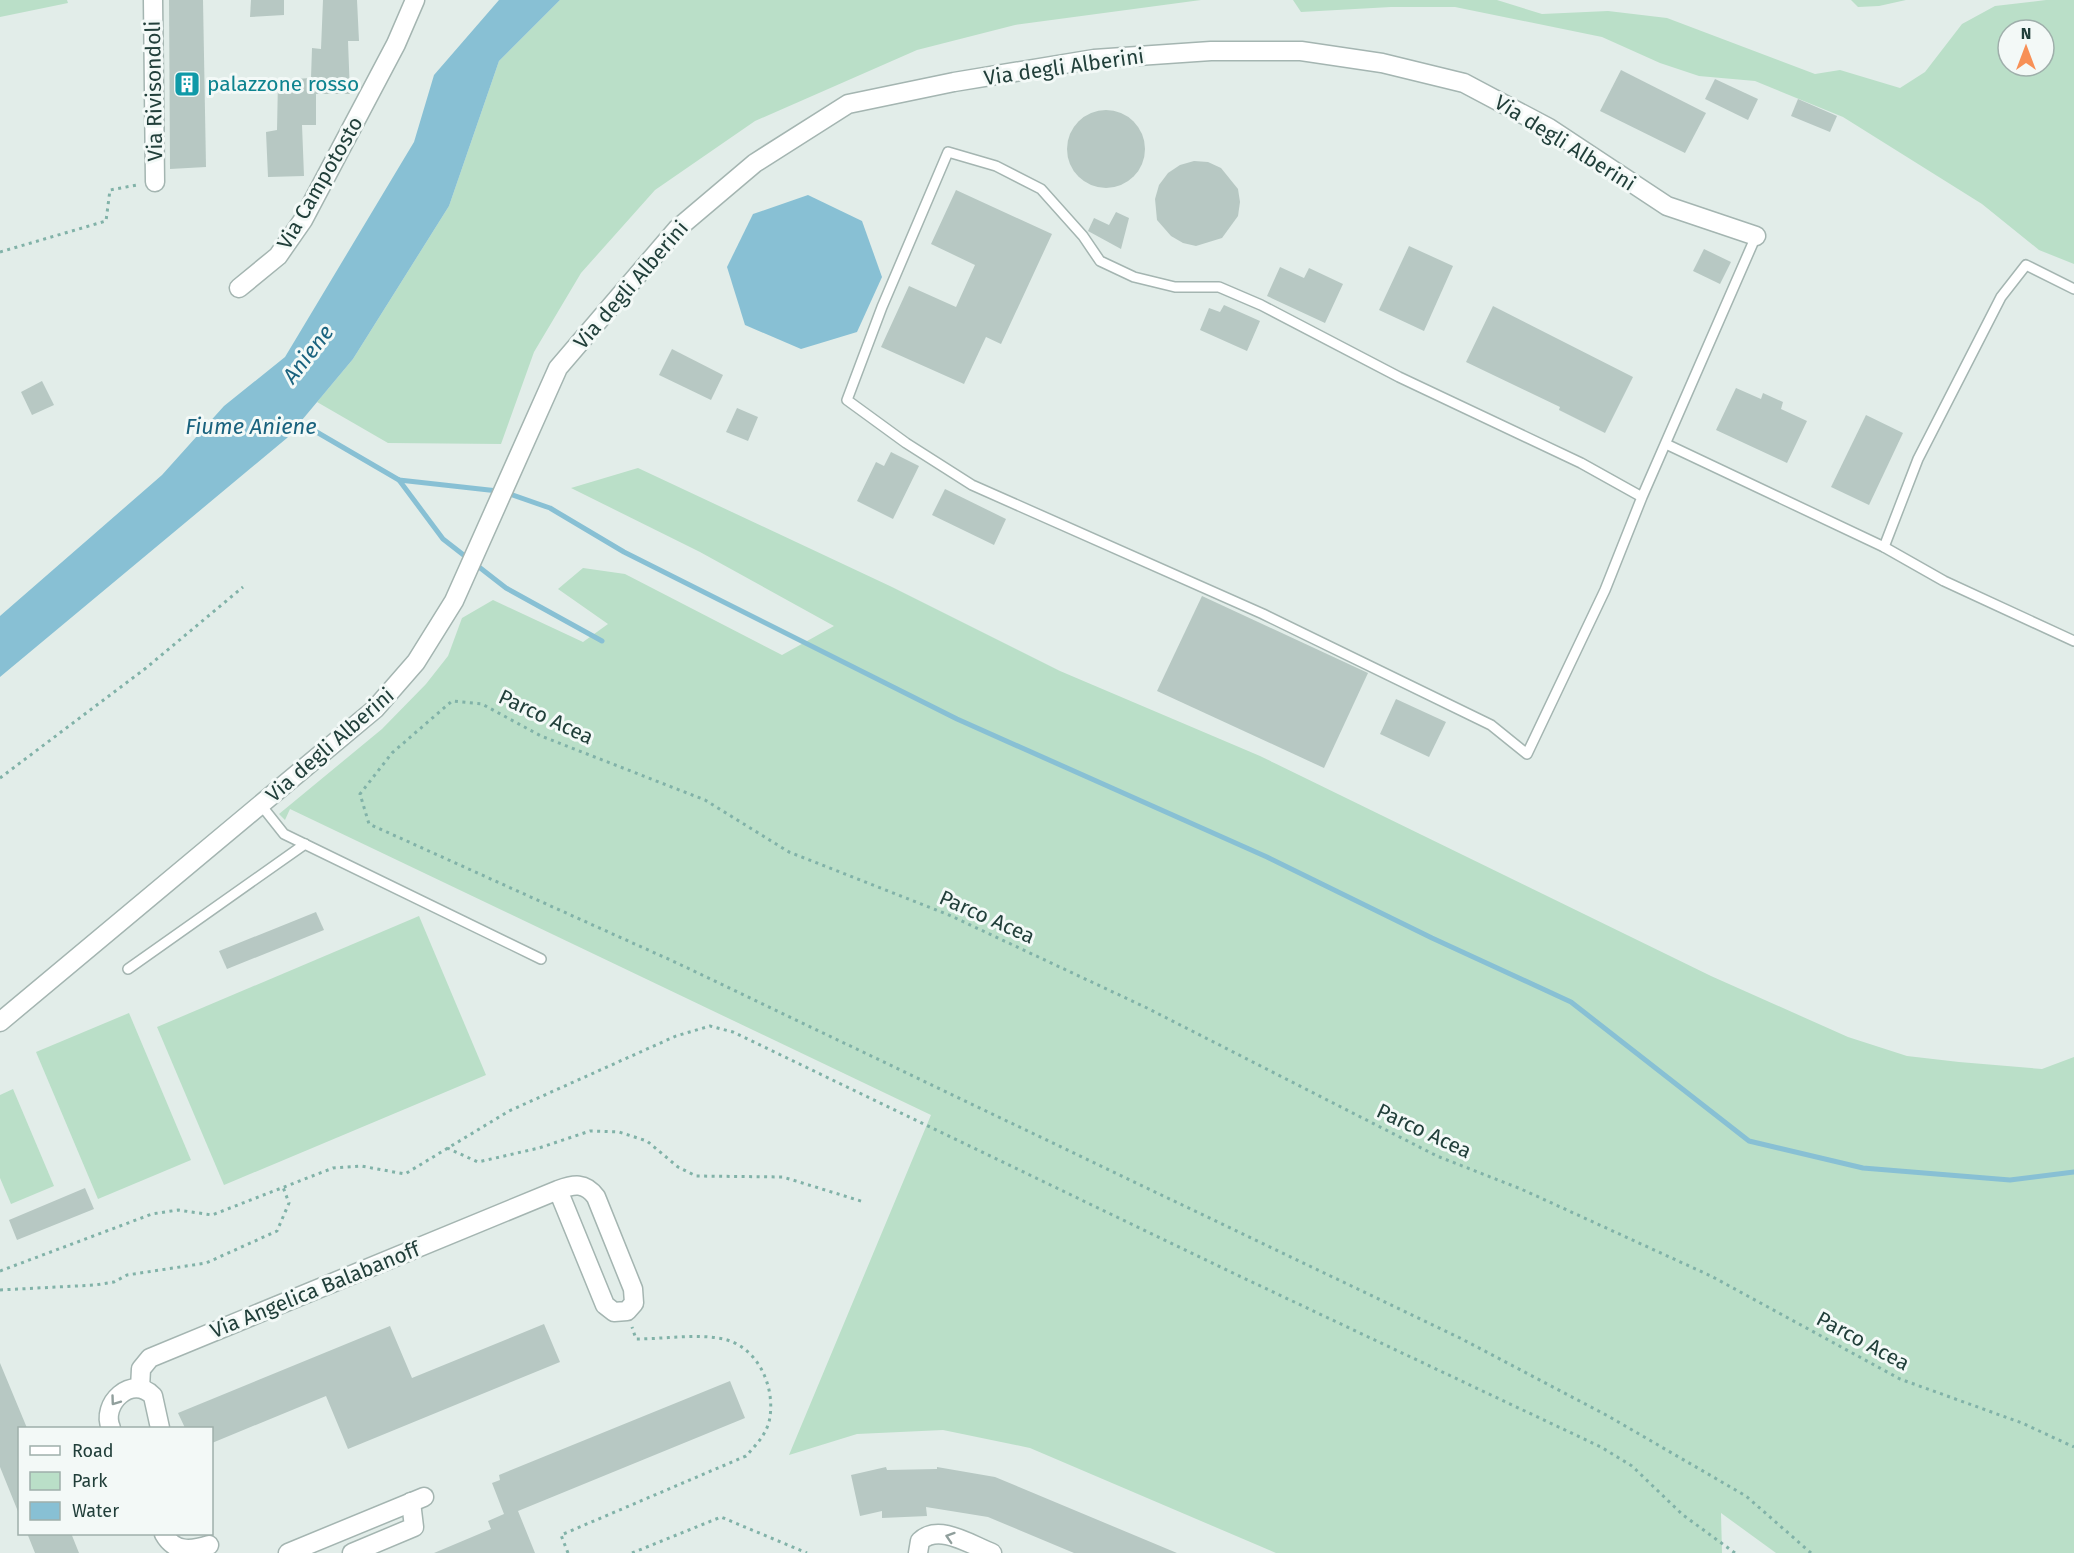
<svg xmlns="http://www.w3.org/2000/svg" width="2074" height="1553" viewBox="0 0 2074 1553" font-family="'Fira Sans',sans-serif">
<rect width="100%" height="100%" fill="#e2ede9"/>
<g fill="#badfc8" fill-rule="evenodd">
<polygon points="0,0 67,0 68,3 0,17"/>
<polygon points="560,0 1201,0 1015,25 917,50 755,121 655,190 581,273 534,352 501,444 388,443 317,402 353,359 449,206 499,61"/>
<path d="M 1293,0 L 1497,0 L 1542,14 L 1608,11 L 1667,18 L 1815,74 L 1840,70 L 1900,88 L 1925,72 L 1962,24 L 1995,6 L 2046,0 L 2074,0 L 2074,264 L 2039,250 L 1982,204 L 1843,117 L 1755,81 L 1699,76 L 1660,63 L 1602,37 L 1455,7 L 1391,7 L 1301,12 ZM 2008,30 L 2044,30 L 2044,66 L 2008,66 Z"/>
<polygon points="1851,0 1906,0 1879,6 1858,7"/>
<polygon points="638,468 892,587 1060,671 1260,756 1711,976 1848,1037 1907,1056 1959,1062 2042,1069 2074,1057 2074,1553 1776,1553 1721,1513 1722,1553 1276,1553 1030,1448 943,1430 857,1434 789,1455 931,1115 290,809 285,820 279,814 382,729 426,684 448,656 462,618 493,600 583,642 608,624 558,589 583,568 625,574 782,655 834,626 700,552 571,488"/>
<polygon points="419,916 486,1075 224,1185 157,1027"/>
<polygon points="129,1013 191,1160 98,1199 36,1052"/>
<polygon points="13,1089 54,1186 11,1204 0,1178 0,1095"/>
</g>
<g fill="#88c0d4">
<polygon points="499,0 560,0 499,61 449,206 353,359 287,438 0,677 0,616 162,475 224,406 285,357 414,142 434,75"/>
<polygon points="808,195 862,221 882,277 857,332 801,349 745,325 727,267 753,214"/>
</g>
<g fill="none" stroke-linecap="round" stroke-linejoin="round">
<g stroke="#88c0d4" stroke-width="5">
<polyline points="296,420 399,480 498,491"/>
<polyline points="399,480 443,539 506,588 602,641"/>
<polyline points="507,493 550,508 624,552 957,719 1267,857 1432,938 1571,1002 1749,1141 1863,1168 2010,1180 2074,1172"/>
</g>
</g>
<g fill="#b7c8c3">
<polygon points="169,0 203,0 206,167 170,169"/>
<polygon points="251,0 284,0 284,15 250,17"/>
<polygon points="323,0 357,0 359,41 348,41 350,94 316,94 316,125 302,125 304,176 268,177 266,132 277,130 278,80 311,78 312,48 321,49"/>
<polygon points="1621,70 1706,113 1685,153 1600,111"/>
<polygon points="1715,79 1758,99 1748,120 1705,99"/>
<polygon points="1798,99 1837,116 1830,132 1791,116"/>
<circle cx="1106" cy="149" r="39"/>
<polygon points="1194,161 1208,162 1221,168 1238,189 1240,202 1238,216 1222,238 1196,246 1183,243 1171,236 1157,220 1155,199 1159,185 1168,173 1180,165"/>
<polygon points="956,190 1052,234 1001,344 986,337 964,384 881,347 909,286 956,307 975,265 931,244"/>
<polygon points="1116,212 1129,218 1121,249 1088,231 1094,218 1109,225"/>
<polygon points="1409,246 1453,266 1424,331 1379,310"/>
<polygon points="1704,249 1731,262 1720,284 1693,271"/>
<polygon points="1280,267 1304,278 1309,268 1343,284 1325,323 1267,296"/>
<polygon points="1224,305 1260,321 1247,351 1200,330 1209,308 1220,312"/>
<polygon points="1493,306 1633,377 1605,433 1559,410 1560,407 1466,362"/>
<polygon points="672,349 723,375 711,400 659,375"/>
<polygon points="42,381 54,405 32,415 21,392"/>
<polygon points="1736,388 1761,399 1763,393 1783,402 1781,409 1807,421 1787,463 1716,430"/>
<polygon points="737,408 758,417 748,441 726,432"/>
<polygon points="1866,415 1903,433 1869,505 1831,487"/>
<polygon points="891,452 919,466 893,519 857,501 876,462 884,466"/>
<polygon points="945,489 1006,519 994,545 932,515"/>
<polygon points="1202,596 1368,673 1324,768 1157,691"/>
<polygon points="1396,699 1446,722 1429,757 1380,734"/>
<polygon points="316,912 324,930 227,969 219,951"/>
<polygon points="85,1188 94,1209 17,1240 9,1220"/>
<polygon points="544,1324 560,1362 348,1449 326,1396 212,1443 212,1428 185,1428 178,1413 390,1326 412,1378"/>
<polygon points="0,1363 27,1428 20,1428 19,1514 0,1467"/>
<polygon points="730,1381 745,1418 518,1511 535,1553 434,1553 491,1529 488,1521 504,1514 492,1483 500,1480 499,1475"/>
<polygon points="886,1467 887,1470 937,1469 937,1467 995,1477 1177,1553 1074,1553 988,1517 926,1507 927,1516 882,1518 882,1511 860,1516 851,1475"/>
<polygon points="27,1533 71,1533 79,1553 35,1553"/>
</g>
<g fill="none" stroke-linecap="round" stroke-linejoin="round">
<defs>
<g id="lane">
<polyline points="1666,444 1884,547 1944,581 2074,641"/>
<polyline points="1642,497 1581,463 1399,377 1261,305 1219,287 1175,287 1134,277 1100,261 1083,236 1041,189 996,166 948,152 882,307 847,400 906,443 972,485 1263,614 1491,725 1527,754 1605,590 1642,497 1756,236"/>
<polyline points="1884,547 1918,459 2001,297 2026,265 2074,289"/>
<polyline points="261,805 284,834 541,959"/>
<polyline points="128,969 305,844"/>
</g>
<g id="street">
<polyline points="153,0 155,182"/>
<polyline points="239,288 278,256 303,220 396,44 415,0"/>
<polyline points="0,1022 375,709 416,662 454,601 558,368 677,229 755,163 848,104 954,82 1094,59 1211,51 1301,51 1382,63 1464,83 1549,128 1667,206 1756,236"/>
<path d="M 140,1388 L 141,1369 L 150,1358 L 558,1190 C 574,1184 585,1182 596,1197 L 633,1289 L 634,1303 L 627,1311 L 614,1312 L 605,1305 L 558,1190"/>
<path d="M 111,1428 C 100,1404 132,1374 153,1396 L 160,1428"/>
<path d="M 164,1534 C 174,1552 190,1551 209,1545"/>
<polyline points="288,1553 424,1497"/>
<polyline points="352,1553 414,1527 411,1502"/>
<path d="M 918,1553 L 920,1541 C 939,1523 971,1545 992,1553"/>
</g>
</defs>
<use href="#lane" stroke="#a4b5b1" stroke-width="12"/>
<use href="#street" stroke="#a4b5b1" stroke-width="21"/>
<g stroke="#81b2a8" stroke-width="3" stroke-dasharray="3 4.5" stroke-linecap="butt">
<polyline points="0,252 106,221 110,190 137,185"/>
<polyline points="0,778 146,668 243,587"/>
<polyline points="447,1148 478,1162 539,1148 590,1131 619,1132 647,1141 678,1167 696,1176 783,1177 864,1202"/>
<polyline points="0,1271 152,1214 178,1210 212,1215 333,1168 361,1166 405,1174 509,1111 676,1036 710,1026 733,1032 1233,1273 1601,1447 1632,1466 1683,1515 1735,1553"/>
<polyline points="0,1290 95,1285 114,1282 127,1275 206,1263 277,1231 289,1203 283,1187"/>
<path d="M 568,1553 L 561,1535 L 746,1456 C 755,1446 765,1436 769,1422 C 777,1387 757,1343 718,1338 C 692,1334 663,1339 636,1339 L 632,1327"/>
<polyline points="632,1553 721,1517 807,1553"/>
<polyline points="1811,1553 1746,1496 1608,1416 1460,1338 677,963 369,824 360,794 392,753 452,701 482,704 541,736 705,800 789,852 949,915 1147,1008 1437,1156 1521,1189 1711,1276 1900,1379 2022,1423 2074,1447"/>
</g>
<use href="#lane" stroke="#fff" stroke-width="9"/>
<use href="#street" stroke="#fff" stroke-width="18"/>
</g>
<defs><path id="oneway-chevron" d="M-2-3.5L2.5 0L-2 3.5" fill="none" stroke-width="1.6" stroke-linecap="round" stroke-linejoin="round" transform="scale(1.5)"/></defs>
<g stroke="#909f9c">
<use href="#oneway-chevron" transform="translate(115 1401) rotate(126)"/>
<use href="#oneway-chevron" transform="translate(950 1537) rotate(-162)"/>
</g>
<defs>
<symbol id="building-square" viewBox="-11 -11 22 22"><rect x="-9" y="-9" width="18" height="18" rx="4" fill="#0f9aa8" stroke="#f3f9f7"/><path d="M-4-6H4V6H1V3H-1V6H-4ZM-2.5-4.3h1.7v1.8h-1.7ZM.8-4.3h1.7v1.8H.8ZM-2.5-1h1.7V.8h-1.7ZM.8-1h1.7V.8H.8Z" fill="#fff"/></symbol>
</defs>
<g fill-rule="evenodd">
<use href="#building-square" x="172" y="69" width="30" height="30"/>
</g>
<g text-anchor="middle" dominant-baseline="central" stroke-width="6" stroke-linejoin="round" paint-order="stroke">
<g font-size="21" fill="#213f3a" stroke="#f3f9f7">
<text transform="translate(1064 67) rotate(-8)">Via degli Alberini</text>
<text transform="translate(154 91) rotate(-91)">Via Rivisondoli</text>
<text transform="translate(1565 143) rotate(32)">Via degli Alberini</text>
<text transform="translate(320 183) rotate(-60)">Via Campotosto</text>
<text transform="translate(631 285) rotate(-49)">Via degli Alberini</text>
<text transform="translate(546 717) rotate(25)">Parco Acea</text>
<text transform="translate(330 745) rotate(-41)">Via degli Alberini</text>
<text transform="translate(987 917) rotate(24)">Parco Acea</text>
<text transform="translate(1424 1131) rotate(25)">Parco Acea</text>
<text transform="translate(315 1290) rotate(-22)">Via Angelica Balabanoff</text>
<text transform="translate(1863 1341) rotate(28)">Parco Acea</text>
</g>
<g font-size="21" fill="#0d838f" stroke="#f3f9f7" text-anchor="start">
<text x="207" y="84">palazzone rosso</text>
</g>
<g font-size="22" font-style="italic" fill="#19627e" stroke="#f3f9f7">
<text transform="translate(308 354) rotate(-52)">Aniene</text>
<text x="251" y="426">Fiume Aniene</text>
</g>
</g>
<rect x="18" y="1427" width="195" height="108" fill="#f3f9f7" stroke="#9fafab" stroke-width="1.5"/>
<rect x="30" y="1446" width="30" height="9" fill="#ffffff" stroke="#9fafab" stroke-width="1.5"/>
<text x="72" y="1457" font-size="18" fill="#213f3a">Road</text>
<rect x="30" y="1472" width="30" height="18" fill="#badfc8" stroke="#9fafab" stroke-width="1.5"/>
<text x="72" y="1487" font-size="18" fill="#213f3a">Park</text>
<rect x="30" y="1502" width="30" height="18" fill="#88c0d4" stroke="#9fafab" stroke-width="1.5"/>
<text x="72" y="1517" font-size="18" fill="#213f3a">Water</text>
<g transform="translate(2026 48)"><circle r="28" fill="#f3f9f7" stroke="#9fafab" stroke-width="1.5"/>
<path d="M0-4.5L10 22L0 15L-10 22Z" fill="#f79056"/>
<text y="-9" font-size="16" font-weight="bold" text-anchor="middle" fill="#213f3a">N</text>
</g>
</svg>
